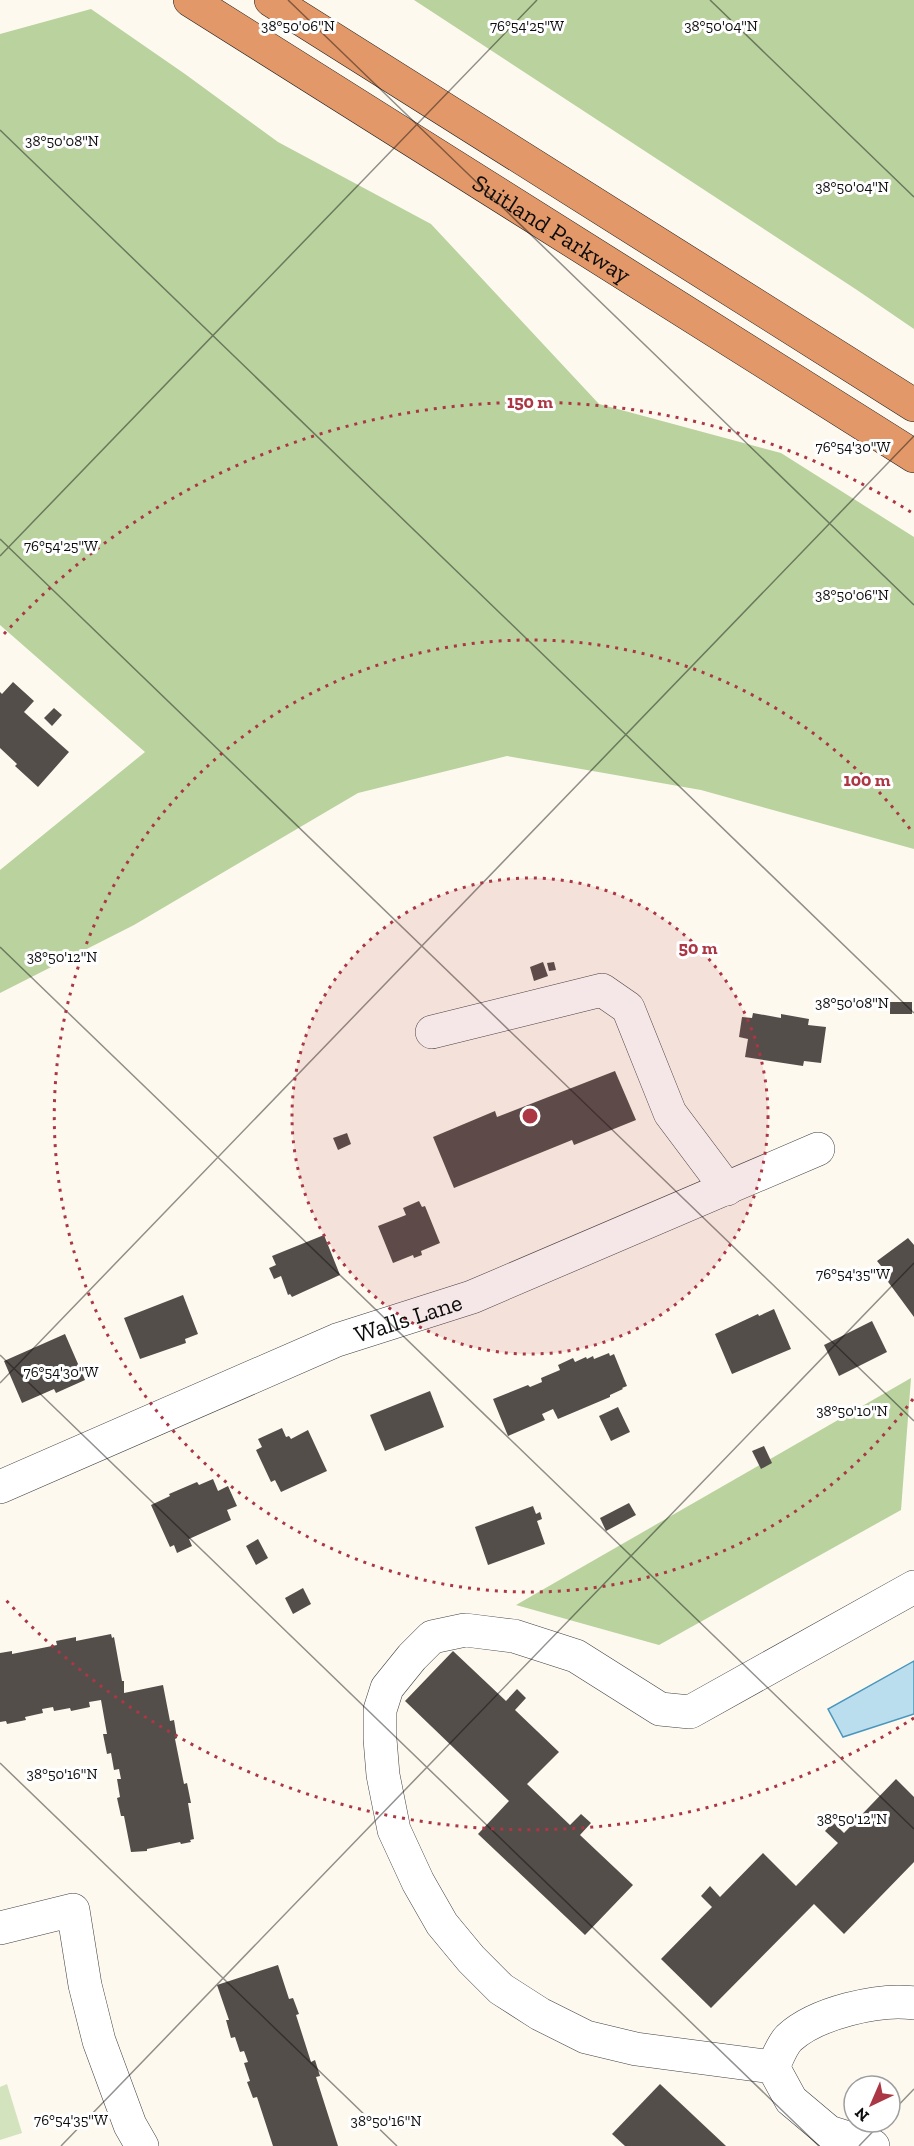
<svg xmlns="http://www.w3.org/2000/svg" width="914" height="2146" viewBox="0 0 914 2146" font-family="'Zilla Slab',serif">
<rect width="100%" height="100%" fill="#fdf9ef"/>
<polygon fill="#d3e3bd" points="7,2084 22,2133 0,2140 0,2087"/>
<g fill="#b9d29e">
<polygon points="414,0 914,0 914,329 857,290"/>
<polygon points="91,9 185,74 278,142 431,224 599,404 781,453 914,537 914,849 701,790 507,756 358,793 134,925 0,993 0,870 145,752 0,625 0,34"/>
<polygon points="911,1378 901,1510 659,1645 516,1605"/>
</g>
<polygon fill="#badeee" stroke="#4a96bc" stroke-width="1.5" points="914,1661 914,1714 843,1737 828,1709"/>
<g fill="#544e4b">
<polygon points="13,682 34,701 24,712 69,752 38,787 15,766 17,764 0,748 0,692 2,694"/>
<polygon points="54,708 62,715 52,726 44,718"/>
<polygon points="543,962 548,976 534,981 530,967"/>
<polygon points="554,962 556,970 549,971 547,963"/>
<rect x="890" y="1002" width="22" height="12"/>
<polygon points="753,1013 781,1018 781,1014 809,1019 808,1025 826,1027 821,1063 804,1061 803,1066 745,1057 748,1039 739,1037 742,1017 752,1018"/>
<polygon points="615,1071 636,1120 574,1145 572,1140 454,1188 433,1137 495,1111 497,1117"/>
<polygon points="347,1133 351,1144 338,1150 333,1138"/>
<polygon points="419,1201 422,1207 425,1206 440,1243 421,1251 422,1255 414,1258 413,1255 393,1263 378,1226 406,1215 403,1208"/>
<polygon points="324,1235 340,1275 292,1297 290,1294 288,1295 281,1276 274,1279 269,1268 276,1265 272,1256"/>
<polygon points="908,1238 914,1245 914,1317 883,1275 886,1272 877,1261"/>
<polygon points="183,1295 198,1334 185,1339 186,1343 140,1359 124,1318"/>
<polygon points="774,1309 791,1349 732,1374 715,1334 758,1314 759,1316"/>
<polygon points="872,1321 887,1352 839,1376 824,1345"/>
<polygon points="65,1334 85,1380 56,1393 54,1389 22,1403 4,1361"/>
<polygon points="609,1353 610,1356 614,1354 627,1386 622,1388 623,1389 610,1395 610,1397 558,1419 553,1409 542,1414 545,1420 508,1436 493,1399 528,1385 530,1387 542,1382 541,1378 560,1370 558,1365 573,1358 575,1362 586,1357 587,1359 593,1356 594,1359"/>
<polygon points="430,1391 444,1427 385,1451 370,1415"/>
<polygon points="618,1407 630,1432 611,1441 599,1416"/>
<polygon points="282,1428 286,1437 289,1436 291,1439 308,1430 327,1471 281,1492 275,1480 271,1482 256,1450 262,1447 258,1439"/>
<polygon points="764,1446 772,1463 761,1469 752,1451"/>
<polygon points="213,1479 218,1491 228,1486 237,1506 227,1510 231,1520 189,1539 192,1546 177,1553 174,1545 170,1547 151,1505 170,1496 169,1494 197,1482 199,1485"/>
<polygon points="629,1503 636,1515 606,1531 600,1518"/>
<polygon points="533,1506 536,1514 540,1512 542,1519 537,1521 545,1544 488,1565 475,1527"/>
<polygon points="258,1539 268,1558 256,1565 246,1546"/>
<polygon points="303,1588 311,1604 293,1614 285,1598"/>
<polygon points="111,1634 112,1638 114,1637 122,1681 124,1681 124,1693 163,1685 170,1721 174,1720 177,1738 175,1739 184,1784 187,1783 191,1803 188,1803 194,1839 190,1840 191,1842 181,1844 180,1842 147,1849 147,1851 131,1852 124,1816 121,1816 117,1798 120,1797 117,1779 121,1779 119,1769 114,1770 111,1753 107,1754 103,1734 107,1734 101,1700 89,1702 90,1707 71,1711 70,1708 54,1711 53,1707 42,1709 43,1713 25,1717 26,1720 7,1724 6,1721 0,1722 0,1653 12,1651 12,1654 57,1645 56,1641 76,1637 76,1641"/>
<polygon points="453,1651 506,1701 517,1689 526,1698 515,1710 559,1752 527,1784 570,1825 581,1814 591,1823 580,1835 633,1885 585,1935 478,1834 509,1801 405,1701"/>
<polygon points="896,1779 914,1797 914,1862 844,1934 814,1904 711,2008 661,1959 712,1907 701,1896 710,1886 720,1897 763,1853 796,1886 838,1843 825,1831 833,1822 844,1833"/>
<polygon points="278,1965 289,1999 293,1998 299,2014 296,2015 311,2062 315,2060 320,2076 316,2077 338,2146 273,2146 257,2097 253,2098 247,2082 250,2081 244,2063 248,2062 244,2051 240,2052 235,2037 231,2038 226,2020 229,2020 217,1985"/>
<polygon points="660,2084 726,2146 625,2146 612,2134"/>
</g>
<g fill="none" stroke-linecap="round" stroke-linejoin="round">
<defs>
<g id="minor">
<polyline points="432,1032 602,990 628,1008 670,1113 727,1189"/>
<path id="s1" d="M 0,1487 L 337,1340 L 472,1297 L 818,1149"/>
<polyline points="0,1928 73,1910 85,1985 99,2041 130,2125 142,2146"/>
<path d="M 773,2067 C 777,2059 782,2045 789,2038 C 816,2013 879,1998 914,2003"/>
<polyline points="873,2146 829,2132 791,2100 773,2067 636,2049 586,2037 540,2014 501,1989 471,1959 442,1924 418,1882 394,1830 383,1775 380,1739 380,1710 387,1688 412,1657 432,1637 465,1630 514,1636 576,1656 660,1709 690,1712 914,1587"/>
</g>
<g id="highway">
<path id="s2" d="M 190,0 L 914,456"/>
<polyline points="271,0 914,405"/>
</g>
</defs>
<use href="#minor" stroke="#404040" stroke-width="34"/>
<use href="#highway" stroke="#1e1e1e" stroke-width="34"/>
<use href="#minor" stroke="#fff" stroke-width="33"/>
<use href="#highway" stroke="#e29868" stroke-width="33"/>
</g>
<path fill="none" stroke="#0d0d0d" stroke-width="1.5" stroke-opacity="0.45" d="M 288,0 L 914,605M 710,0 L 914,197M 0,130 L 914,1013M 0,539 L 914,1421M 0,556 L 537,0M 0,947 L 914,1829M 0,1355 L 819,2146M 0,1383 L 914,436M 0,1763 L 397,2146M 890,2114 L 914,2089M 61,2146 L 914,1263M 859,2146 L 882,2122"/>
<circle cx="530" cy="1116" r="238" fill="#ab3744" fill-opacity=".12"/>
<g fill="none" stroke="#ab3744" stroke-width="3" stroke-dasharray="3 6">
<circle cx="530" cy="1116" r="238"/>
<path d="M913 1399A476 476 0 1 1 913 833"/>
<path d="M914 1718A714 714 0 0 1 4 1598M4 634A714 714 0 0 1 914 514"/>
</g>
<g text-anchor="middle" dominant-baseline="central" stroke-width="6" stroke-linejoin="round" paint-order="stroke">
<g font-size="24" fill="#0d0d0d" stroke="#fff">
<text stroke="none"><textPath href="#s2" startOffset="428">Suitland Parkway</textPath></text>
<text stroke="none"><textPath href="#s1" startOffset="442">Walls Lane</textPath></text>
</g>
</g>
<g font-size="15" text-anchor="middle" fill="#0d0d0d" stroke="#fff" stroke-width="6" stroke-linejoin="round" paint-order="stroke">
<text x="298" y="31">38°50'06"N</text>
<text x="721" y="31">38°50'04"N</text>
<text x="527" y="31">76°54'25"W</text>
<text x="62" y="146">38°50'08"N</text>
<text x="852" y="192">38°50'04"N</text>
<text x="853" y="452">76°54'30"W</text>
<text x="61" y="551">76°54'25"W</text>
<text x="852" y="600">38°50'06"N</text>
<text x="62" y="962">38°50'12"N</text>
<text x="852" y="1008">38°50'08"N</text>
<text x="853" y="1279">76°54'35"W</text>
<text x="61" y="1377">76°54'30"W</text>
<text x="852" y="1416">38°50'10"N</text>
<text x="62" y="1779">38°50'16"N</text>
<text x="852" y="1824">38°50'12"N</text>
<text x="71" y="2125">76°54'35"W</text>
<text x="386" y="2126">38°50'16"N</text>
</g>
<circle cx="530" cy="1116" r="9" fill="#ab3744" stroke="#fff" stroke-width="3"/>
<g font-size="18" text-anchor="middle" font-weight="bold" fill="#ab3744" stroke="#fff" stroke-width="6" stroke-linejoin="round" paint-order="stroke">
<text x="530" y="408">150 m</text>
<text x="867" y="786">100 m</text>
<text x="698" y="954">50 m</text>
</g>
<g transform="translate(872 2104) rotate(224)"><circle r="28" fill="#ffffff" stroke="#9e9e9e" stroke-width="1.5"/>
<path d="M0-4.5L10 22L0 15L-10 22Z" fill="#ab3744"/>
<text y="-9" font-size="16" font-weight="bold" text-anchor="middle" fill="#0d0d0d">N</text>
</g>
</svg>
